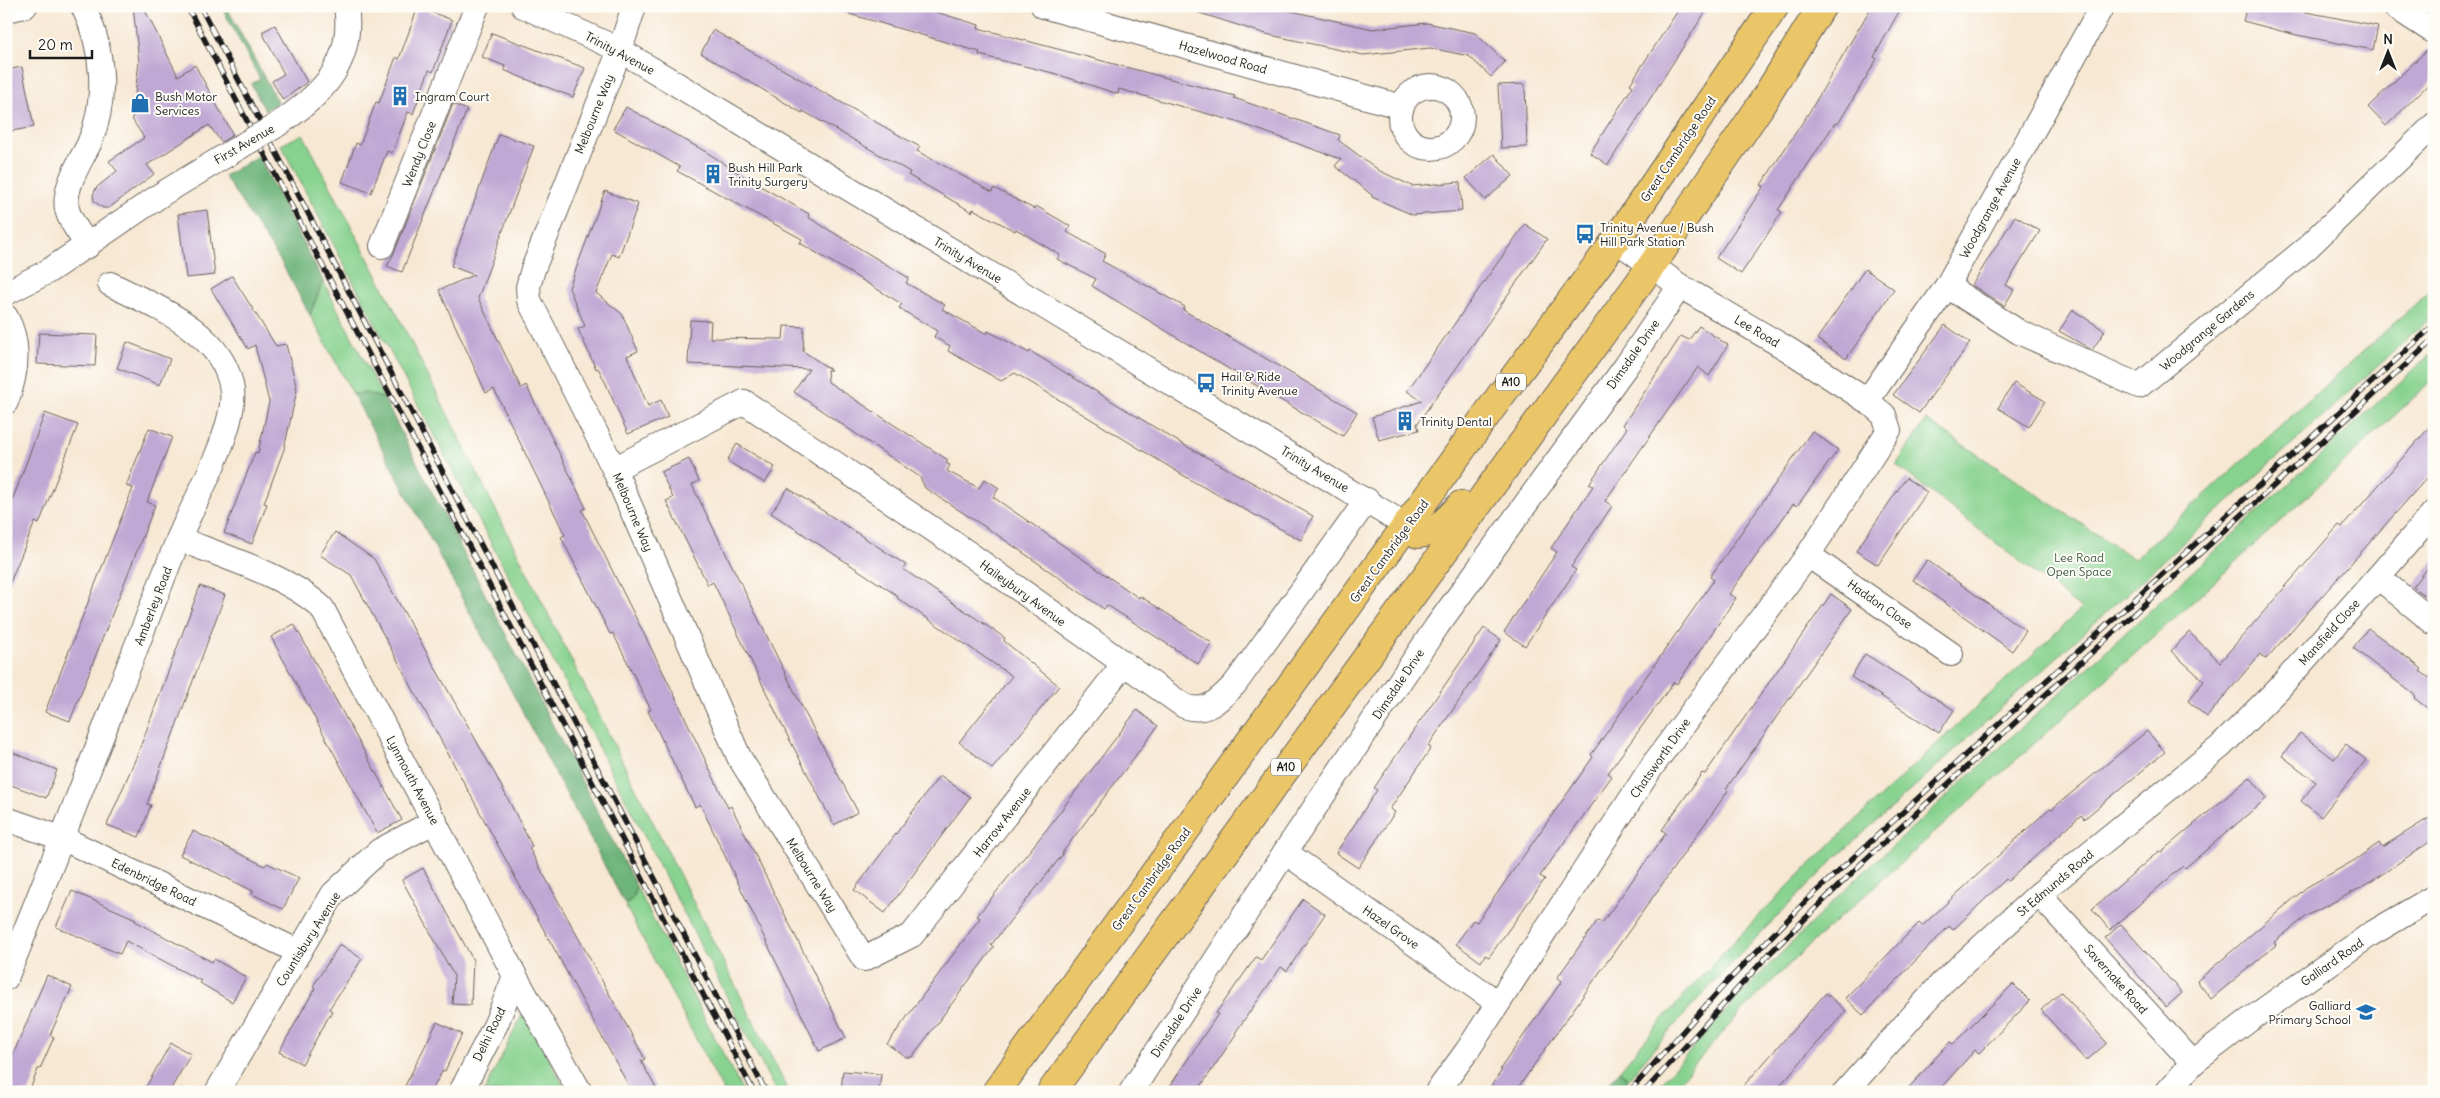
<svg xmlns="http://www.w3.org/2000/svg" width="2440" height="1098" viewBox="0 0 2440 1098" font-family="Delius,sans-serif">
<rect width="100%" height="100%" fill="#fdfcf7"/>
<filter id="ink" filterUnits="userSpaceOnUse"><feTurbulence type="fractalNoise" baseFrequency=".02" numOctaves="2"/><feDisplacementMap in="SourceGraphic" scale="10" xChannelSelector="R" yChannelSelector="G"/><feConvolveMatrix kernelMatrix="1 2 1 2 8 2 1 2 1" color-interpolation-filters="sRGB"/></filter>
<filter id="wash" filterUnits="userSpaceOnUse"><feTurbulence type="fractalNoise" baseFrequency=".0096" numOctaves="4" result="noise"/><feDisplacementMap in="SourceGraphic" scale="20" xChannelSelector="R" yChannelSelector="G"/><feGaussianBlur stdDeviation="1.12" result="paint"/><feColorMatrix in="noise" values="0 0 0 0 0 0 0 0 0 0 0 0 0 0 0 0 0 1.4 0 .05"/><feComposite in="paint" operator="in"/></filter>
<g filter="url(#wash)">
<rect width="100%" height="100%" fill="#f7e8d3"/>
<g fill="#87d28f" stroke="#527756">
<polygon points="303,134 396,312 789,1092 776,1092 588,727 281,145"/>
<polygon points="323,281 384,399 367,393 353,394 310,315"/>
<path d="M 2434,287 L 2434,315 L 1838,856 C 1765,927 1694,1001 1628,1079 L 1620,1070 C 1758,901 1923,759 2081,609 L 1896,465 L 1926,420 L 2134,559 Z"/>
<polygon points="2434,351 2434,379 2196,599 1807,947 1742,1011 1670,1092 1653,1092 1751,983 1856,879"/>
<polygon points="636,886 743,1092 724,1092 625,905 633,898"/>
<polygon points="524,1011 567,1092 484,1092"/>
</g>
<g fill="#6db47a" stroke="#44684b">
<polygon points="221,6 226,6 278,103 265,110 251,84 260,79"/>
<polygon points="258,156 323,281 310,315 281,262 224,176"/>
<polygon points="367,393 384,399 636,886 633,898 625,904 353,394"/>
<polygon points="1620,1070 1628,1079 1617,1092 1602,1092"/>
</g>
<g id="blocks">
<g fill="#c0a8d4">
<polygon points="133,6 143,6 178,76 195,65 233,135 221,142 209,125 147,165 154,174 109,208 103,208 94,201 93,195 96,188 117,171 109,161 144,138 132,119 139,62"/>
<polygon points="840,6 916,6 979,25 978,28 1235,96 1234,98 1340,135 1338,140 1380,171 1412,186 1460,182 1462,211 1413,215 1372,197 1372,195 1335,166 1341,159 1237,122 1119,89 1118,94 1053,73 979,55 980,52 839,11"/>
<polygon points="1191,6 1268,6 1373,29 1427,23 1475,33 1505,62 1491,77 1469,56 1430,48 1363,55 1266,34 1190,10"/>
<polygon points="1681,6 1709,6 1608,165 1590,153 1633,86 1630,84"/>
<polygon points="1872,6 1902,6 1874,57 1877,59 1838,124 1835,123 1778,210 1782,212 1741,274 1716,258 1764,186 1761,185 1810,111"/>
<polygon points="2247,6 2275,6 2378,26 2373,50 2292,34 2243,21"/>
<polygon points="418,7 452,20 433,72 429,70 413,114 408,112 392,153 387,151 371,193 342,182 356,143 360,145 376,102 379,103 396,57 399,59"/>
<polygon points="275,25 307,82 283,100 272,81 284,74 262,32"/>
<polygon points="713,30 920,147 917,151 992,192 994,188 1034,209 1036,206 1070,226 1067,232 1106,254 1102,261 1185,307 1183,310 1357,412 1343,436 1272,395 1092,286 1096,279 1057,259 1060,255 1016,229 1015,231 973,209 972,212 908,175 910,172 803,111 802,113 701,53"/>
<polygon points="492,33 585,68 573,97 518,76 504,70 505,66 482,57"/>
<polygon points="2432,45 2434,46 2434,79 2386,126 2368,107"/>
<polygon points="22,67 34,127 6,132 6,70"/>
<polygon points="1525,84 1527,147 1501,148 1498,85"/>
<polygon points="453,104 467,110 402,272 387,266 395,251"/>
<polygon points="626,107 708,153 743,176 809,214 808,217 829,230 909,278 906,283 945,305 942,309 987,334 988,331 1029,353 1030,351 1177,441 1313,516 1301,540 1196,483 1015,373 1001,381 948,351 950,346 934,337 937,331 899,308 902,304 800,243 802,239 677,171 680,167 613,129"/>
<polygon points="499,134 534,146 478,298 521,388 526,385 586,508 582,510 672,690 728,808 731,806 846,1038 819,1051 700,804 695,807 648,711 651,710 613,633 610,634 561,537 565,535 494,389 486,393 439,290 474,275 451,266"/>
<polygon points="1494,154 1513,176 1485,200 1466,178"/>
<polygon points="605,191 638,204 619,257 612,254 596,293 622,314 638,351 627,356 648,406 661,400 668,417 628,434 606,384 598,368 596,369 578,329 585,326 569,288"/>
<polygon points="207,210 215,275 186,278 178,214"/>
<polygon points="2015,216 2040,231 2006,285 2014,290 2004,306 1972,285"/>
<polygon points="1525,224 1547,239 1417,424 1419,430 1379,440 1372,417 1422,401 1407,391"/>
<polygon points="1865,269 1894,289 1846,359 1817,339"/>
<polygon points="232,276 276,346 286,344 297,390 284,449 264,503 267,504 252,544 224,533 255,452 258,453 269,402 255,345 248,349 211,289"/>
<polygon points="2073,310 2105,331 2092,350 2059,331"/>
<polygon points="690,320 711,321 710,338 783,339 784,326 804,327 803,351 831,370 827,370 828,382 948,460 946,463 950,465 947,471 979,488 985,479 999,488 993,497 1139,598 1140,596 1212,643 1198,664 1107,605 1104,609 999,536 925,488 920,477 794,392 809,369 688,364"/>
<polygon points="1945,325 1970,343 1919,413 1893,395"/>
<polygon points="1699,326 1728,345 1709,376 1698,367 1605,501 1612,506 1571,567 1576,570 1525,646 1504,632 1557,552 1551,548 1593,486 1589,484 1627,428 1623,425 1681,336 1689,340"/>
<polygon points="39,333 97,335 95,366 37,364"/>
<polygon points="127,342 170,359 160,385 117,368"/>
<polygon points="2014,383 2045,401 2029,427 1998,408"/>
<polygon points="45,413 78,425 39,524 35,522 6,592 6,517"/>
<polygon points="2434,422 2434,470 2266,659 2260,654 2207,717 2188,701 2204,681 2171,651 2189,632 2220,662 2339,525 2342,527"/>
<polygon points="149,428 172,437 147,502 155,505 70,721 45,712 133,488 126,486"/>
<polygon points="1812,431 1838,450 1797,506 1793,504 1729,594 1736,598 1677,684 1674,682 1608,773 1612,776 1540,876 1545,879 1489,957 1485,955 1481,962 1456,944 1473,920 1477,922 1593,757 1591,755 1714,580 1710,577"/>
<polygon points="737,444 775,467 765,483 727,461"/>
<polygon points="689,459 699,481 692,485 805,713 858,812 834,825 782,725 713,582 708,585 666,501 673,498 661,472"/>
<polygon points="1906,478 1927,492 1878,565 1856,551"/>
<polygon points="788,488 906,565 903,569 1005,638 1004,641 1059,686 992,769 959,742 1012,676 897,598 898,596 771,513"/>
<polygon points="335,532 374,559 495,774 532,846 529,848 645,1059 641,1061 658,1092 632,1092 351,575 320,555"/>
<polygon points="1927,560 2026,631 2012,651 1913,580"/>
<polygon points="2434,560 2434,602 2413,587"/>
<polygon points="200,586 225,595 147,804 151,805 139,837 107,825 138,753"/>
<polygon points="1831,594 1852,609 1726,789 1728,791 1515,1092 1487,1092 1502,1070 1500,1069 1562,981 1557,978 1598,920 1602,923 1666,833 1662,830 1702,773 1705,774"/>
<polygon points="294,624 402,820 377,833 271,637"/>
<polygon points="1484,628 1501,640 1428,746 1431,748 1390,809 1395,812 1358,868 1336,853 1377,790 1374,788"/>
<polygon points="2368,628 2422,669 2420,671 2429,678 2434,671 2434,713 2414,698 2416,696 2353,648"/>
<polygon points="1865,654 1954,710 1939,733 1851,677"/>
<polygon points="1137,710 1158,726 1062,853 1063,854 991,945 994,947 912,1057 906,1057 887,1044 980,918 977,916 1047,829"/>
<polygon points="2147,731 2165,752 2084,819 2081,815 2008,881 2006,879 1953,930 1949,926 1863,1015 1845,998 1919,923 1922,926 2050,808 2052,809"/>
<polygon points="2300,733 2334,759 2346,744 2366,760 2321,817 2301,801 2316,782 2282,756"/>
<polygon points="6,750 57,770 46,798 6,783"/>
<polygon points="940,775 970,797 885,913 854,890"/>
<polygon points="2250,777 2267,798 2185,868 2183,866 2110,930 2092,909 2159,851 2161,852"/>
<polygon points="2434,815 2434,839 2366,885 2307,916 2274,942 2276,945 2211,999 2197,981 2307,887 2355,860 2379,843 2382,847"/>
<polygon points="193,831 265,866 267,863 299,878 283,909 252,894 253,891 180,855"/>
<polygon points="423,868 473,960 471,1005 452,1004 454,976 402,880"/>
<polygon points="72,891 136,919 135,921 212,962 214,959 246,977 232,1002 200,983 201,981 126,941 120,954 56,927"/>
<polygon points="1303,899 1325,914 1287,971 1281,967 1235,1033 1236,1034 1197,1092 1166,1092 1218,1014 1216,1013 1256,957 1261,960"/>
<polygon points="2121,924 2182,993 2166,1007 2105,938"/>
<polygon points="340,944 362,959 329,1009 332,1011 302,1064 279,1052 315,988 313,986"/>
<polygon points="47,975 72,987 50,1035 54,1037 40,1069 38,1069 29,1092 6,1092 6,1075 12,1057"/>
<polygon points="2013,984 2030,1001 1979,1053 1975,1050 1937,1092 1905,1092 1950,1042 1953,1044"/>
<polygon points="2061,992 2107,1043 2086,1061 2041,1010"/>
<polygon points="1826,993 1846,1011 1774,1092 1738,1092"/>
<polygon points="437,1022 462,1034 445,1071 443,1070 431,1092 402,1092"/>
<polygon points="171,1043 191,1054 169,1092 143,1092"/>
<polygon points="843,1071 881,1074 879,1092 841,1092"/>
</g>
</g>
</g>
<g filter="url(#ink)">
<use href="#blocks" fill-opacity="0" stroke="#69635c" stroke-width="1"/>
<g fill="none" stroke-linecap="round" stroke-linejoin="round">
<defs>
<g id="minor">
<path d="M 83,6 C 104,49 108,100 89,144 C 80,162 63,188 67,209 C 70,222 81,235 88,246"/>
<polyline points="523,6 620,50 1407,526"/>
<polyline points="634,6 620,50 533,269 528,287 529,300 614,469 739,757 864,959 912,935 1123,665"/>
<polyline points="1043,6 1402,107"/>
<polyline points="2394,6 2434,32"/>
<polyline points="6,10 25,6"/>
<circle cx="1431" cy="117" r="31"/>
<path d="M 274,127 C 319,97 355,66 346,6"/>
<polyline points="382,246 477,6"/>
<polyline points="1947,286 2019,332 2139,386 2308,247 2434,125"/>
<polyline points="6,293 47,272 162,194 248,142"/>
<path d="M 6,317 C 21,344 17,373 6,402"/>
<polyline points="1867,401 1947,286 2102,6"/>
<path d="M 614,469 L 744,402 L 968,553 L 1184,706 C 1207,715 1220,699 1235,684 L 1367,500"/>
<path d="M 179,539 C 222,556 288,576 322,608 L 515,976 L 580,1092"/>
<polyline points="1808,555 1951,654"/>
<polyline points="2378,577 2434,512"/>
<polyline points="6,819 64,839 299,952"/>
<polyline points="1285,852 1498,1003"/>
<polyline points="2039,894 2193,1063"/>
<path d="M 6,978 C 66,833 120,686 178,540 C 193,503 237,429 232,390 C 224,332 156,307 110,284"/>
<polyline points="217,1092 333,894 379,851 435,821"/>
<polyline points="461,1092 496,1024 515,976"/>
<polyline points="1131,1092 1285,852 1437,626 1626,366 1680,286"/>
<polyline points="1437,1092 1467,1051 1653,765 1808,555 1889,430 1884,415 1867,401 1789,350 1680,286 1616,240"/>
<polyline points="1845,1092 1943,982 2039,894 2220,747 2279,688 2378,577 2434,623"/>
<polyline points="2167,1092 2193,1063 2248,1021 2371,934 2434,897"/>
</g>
<g id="highway">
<path d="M 1407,526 L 1418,534 C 1438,533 1448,519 1461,505"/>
<polyline points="996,1092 1501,395 1616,240 1775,6"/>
<polyline points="1051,1092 1652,265 1759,108 1822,6"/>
</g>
</defs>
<use href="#minor" stroke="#69635c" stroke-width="26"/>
<use href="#highway" stroke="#69635c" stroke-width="30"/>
<use href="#minor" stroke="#fff" stroke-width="24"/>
<use href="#highway" stroke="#ebc669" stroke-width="28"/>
<defs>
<g id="rail">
<polyline points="187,6 754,1092"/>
<polyline points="200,6 766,1092"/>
<polyline points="1629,1092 1725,984 1807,900 2434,325"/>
<polyline points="1644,1092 1769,954 1865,860 2434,339"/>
</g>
</defs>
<use href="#rail" stroke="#1c1c1c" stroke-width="5.5"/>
<use href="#rail" stroke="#fdfcf7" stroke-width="4" stroke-dasharray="11" stroke-linecap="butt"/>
<defs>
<polyline id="minor-bridge" points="248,142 274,127"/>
</defs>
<use href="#minor-bridge" stroke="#69635c" stroke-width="26" stroke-linecap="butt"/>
<use href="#minor-bridge" stroke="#fff" stroke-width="24"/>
</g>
</g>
<defs>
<symbol id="building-bare" viewBox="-9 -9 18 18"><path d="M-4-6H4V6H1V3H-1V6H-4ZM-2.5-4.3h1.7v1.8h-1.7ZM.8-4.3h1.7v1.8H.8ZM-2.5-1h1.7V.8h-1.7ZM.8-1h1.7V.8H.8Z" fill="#1f6fb2" stroke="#fdfcf7" stroke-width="2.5" paint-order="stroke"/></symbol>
<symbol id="shop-bare" viewBox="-9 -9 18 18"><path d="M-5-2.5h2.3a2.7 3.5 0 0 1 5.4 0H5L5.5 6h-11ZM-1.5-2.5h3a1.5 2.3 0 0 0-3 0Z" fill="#1f6fb2" stroke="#fdfcf7" stroke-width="2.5" paint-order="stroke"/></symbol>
<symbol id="bus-bare" viewBox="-9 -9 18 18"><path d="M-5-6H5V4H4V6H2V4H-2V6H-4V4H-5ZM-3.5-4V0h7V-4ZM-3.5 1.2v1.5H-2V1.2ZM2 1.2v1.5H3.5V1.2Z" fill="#1f6fb2" stroke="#fdfcf7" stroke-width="2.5" paint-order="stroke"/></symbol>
<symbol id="school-bare" viewBox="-9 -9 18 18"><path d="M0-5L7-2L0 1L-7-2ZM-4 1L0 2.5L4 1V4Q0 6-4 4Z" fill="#1f6fb2" stroke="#fdfcf7" stroke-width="2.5" paint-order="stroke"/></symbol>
</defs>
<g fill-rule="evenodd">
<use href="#building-bare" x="386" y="82" width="28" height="28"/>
<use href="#shop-bare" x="126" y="89" width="28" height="28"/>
<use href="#building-bare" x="699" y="160" width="28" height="28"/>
<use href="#bus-bare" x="1571" y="220" width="28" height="28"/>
<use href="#bus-bare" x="1192" y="369" width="28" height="28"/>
<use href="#building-bare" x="1391" y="407" width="28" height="28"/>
<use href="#school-bare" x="2352" y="998" width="28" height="28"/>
</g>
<g text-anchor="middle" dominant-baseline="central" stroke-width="4" stroke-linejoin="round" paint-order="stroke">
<g fill="#fdfcf7" stroke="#605f5e" stroke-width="1">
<rect x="1496" y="373.5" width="30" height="17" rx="4"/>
<rect x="1271" y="758.5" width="30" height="17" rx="4"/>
</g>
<g font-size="11" font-weight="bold" fill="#1c1c1c">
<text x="1511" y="382">A10</text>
<text x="1286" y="767">A10</text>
</g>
<g font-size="12" fill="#1c1c1c" stroke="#fdfcf7">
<text transform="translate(620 53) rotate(28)">Trinity Avenue</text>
<text transform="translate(1223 57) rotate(16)">Hazelwood Road</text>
<text transform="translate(594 114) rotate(-68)">Melbourne Way</text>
<text transform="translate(244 144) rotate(-30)">First Avenue</text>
<text transform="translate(1678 149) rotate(-56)">Great Cambridge Road</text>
<text transform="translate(419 154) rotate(-68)">Wendy Close</text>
<text transform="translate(1990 208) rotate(-61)">Woodgrange Avenue</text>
<text transform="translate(968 260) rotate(31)">Trinity Avenue</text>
<text transform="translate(2207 330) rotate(-40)">Woodgrange Gardens</text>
<text transform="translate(1757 331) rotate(31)">Lee Road</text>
<text transform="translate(1633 354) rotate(-55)">Dimsdale Drive</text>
<text transform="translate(1315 469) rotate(31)">Trinity Avenue</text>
<text transform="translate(633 512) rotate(67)">Melbourne Way</text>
<text transform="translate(1389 551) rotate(-54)">Great Cambridge Road</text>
<text transform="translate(1023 593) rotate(36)">Haileybury Avenue</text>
<text transform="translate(1880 604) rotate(35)">Haddon Close</text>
<text transform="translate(153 606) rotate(-69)">Amberley Road</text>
<text transform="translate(2329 632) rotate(-48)">Mansfield Close</text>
<text transform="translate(1398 684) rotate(-56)">Dimsdale Drive</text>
<text transform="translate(1660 758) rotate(-55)">Chatsworth Drive</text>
<text transform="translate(413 780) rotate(62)">Lynmouth Avenue</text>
<text transform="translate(1002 822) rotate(-52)">Harrow Avenue</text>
<text transform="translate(812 875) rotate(58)">Melbourne Way</text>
<text transform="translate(1151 879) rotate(-54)">Great Cambridge Road</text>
<text transform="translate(154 882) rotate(26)">Edenbridge Road</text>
<text transform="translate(2055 883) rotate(-40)">St Edmunds Road</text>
<text transform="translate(1391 927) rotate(35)">Hazel Grove</text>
<text transform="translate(308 939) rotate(-58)">Countisbury Avenue</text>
<text transform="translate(2332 962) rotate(-35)">Galliard Road</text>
<text transform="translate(2116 979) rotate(48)">Savernake Road</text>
<text transform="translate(1176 1022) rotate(-57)">Dimsdale Drive</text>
<text transform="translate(489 1034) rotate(-64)">Delhi Road</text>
</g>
<g font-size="12" fill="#1c1c1c" stroke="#fdfcf7" text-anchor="start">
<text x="155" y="96">Bush Motor<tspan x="155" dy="14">Services</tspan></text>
<text x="415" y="96">Ingram Court</text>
<text x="728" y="167">Bush Hill Park<tspan x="728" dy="14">Trinity Surgery</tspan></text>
<text x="1600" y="227">Trinity Avenue / Bush<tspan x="1600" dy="14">Hill Park Station</tspan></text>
<text x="1221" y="376">Hail &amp; Ride<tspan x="1221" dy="14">Trinity Avenue</tspan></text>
<text x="1420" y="421">Trinity Dental</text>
<text x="2351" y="1005" text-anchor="end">Galliard<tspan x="2351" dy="14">Primary School</tspan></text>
</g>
<g font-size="12" fill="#415c44" stroke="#fdfcf7">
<text x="2079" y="557">Lee Road<tspan x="2079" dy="14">Open Space</tspan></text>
</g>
</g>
<rect width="2440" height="1098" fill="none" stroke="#fdfcf7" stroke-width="25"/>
<g transform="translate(2388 52)" stroke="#fdfcf7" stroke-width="4" paint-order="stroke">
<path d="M0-4L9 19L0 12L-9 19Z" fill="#1c1c1c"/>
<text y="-8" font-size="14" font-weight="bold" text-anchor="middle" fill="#1c1c1c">N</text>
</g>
<path d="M30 50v8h62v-8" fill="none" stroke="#1c1c1c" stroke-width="2.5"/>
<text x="38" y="50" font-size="15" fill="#1c1c1c" stroke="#fdfcf7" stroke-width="4" paint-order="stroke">20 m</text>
</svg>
